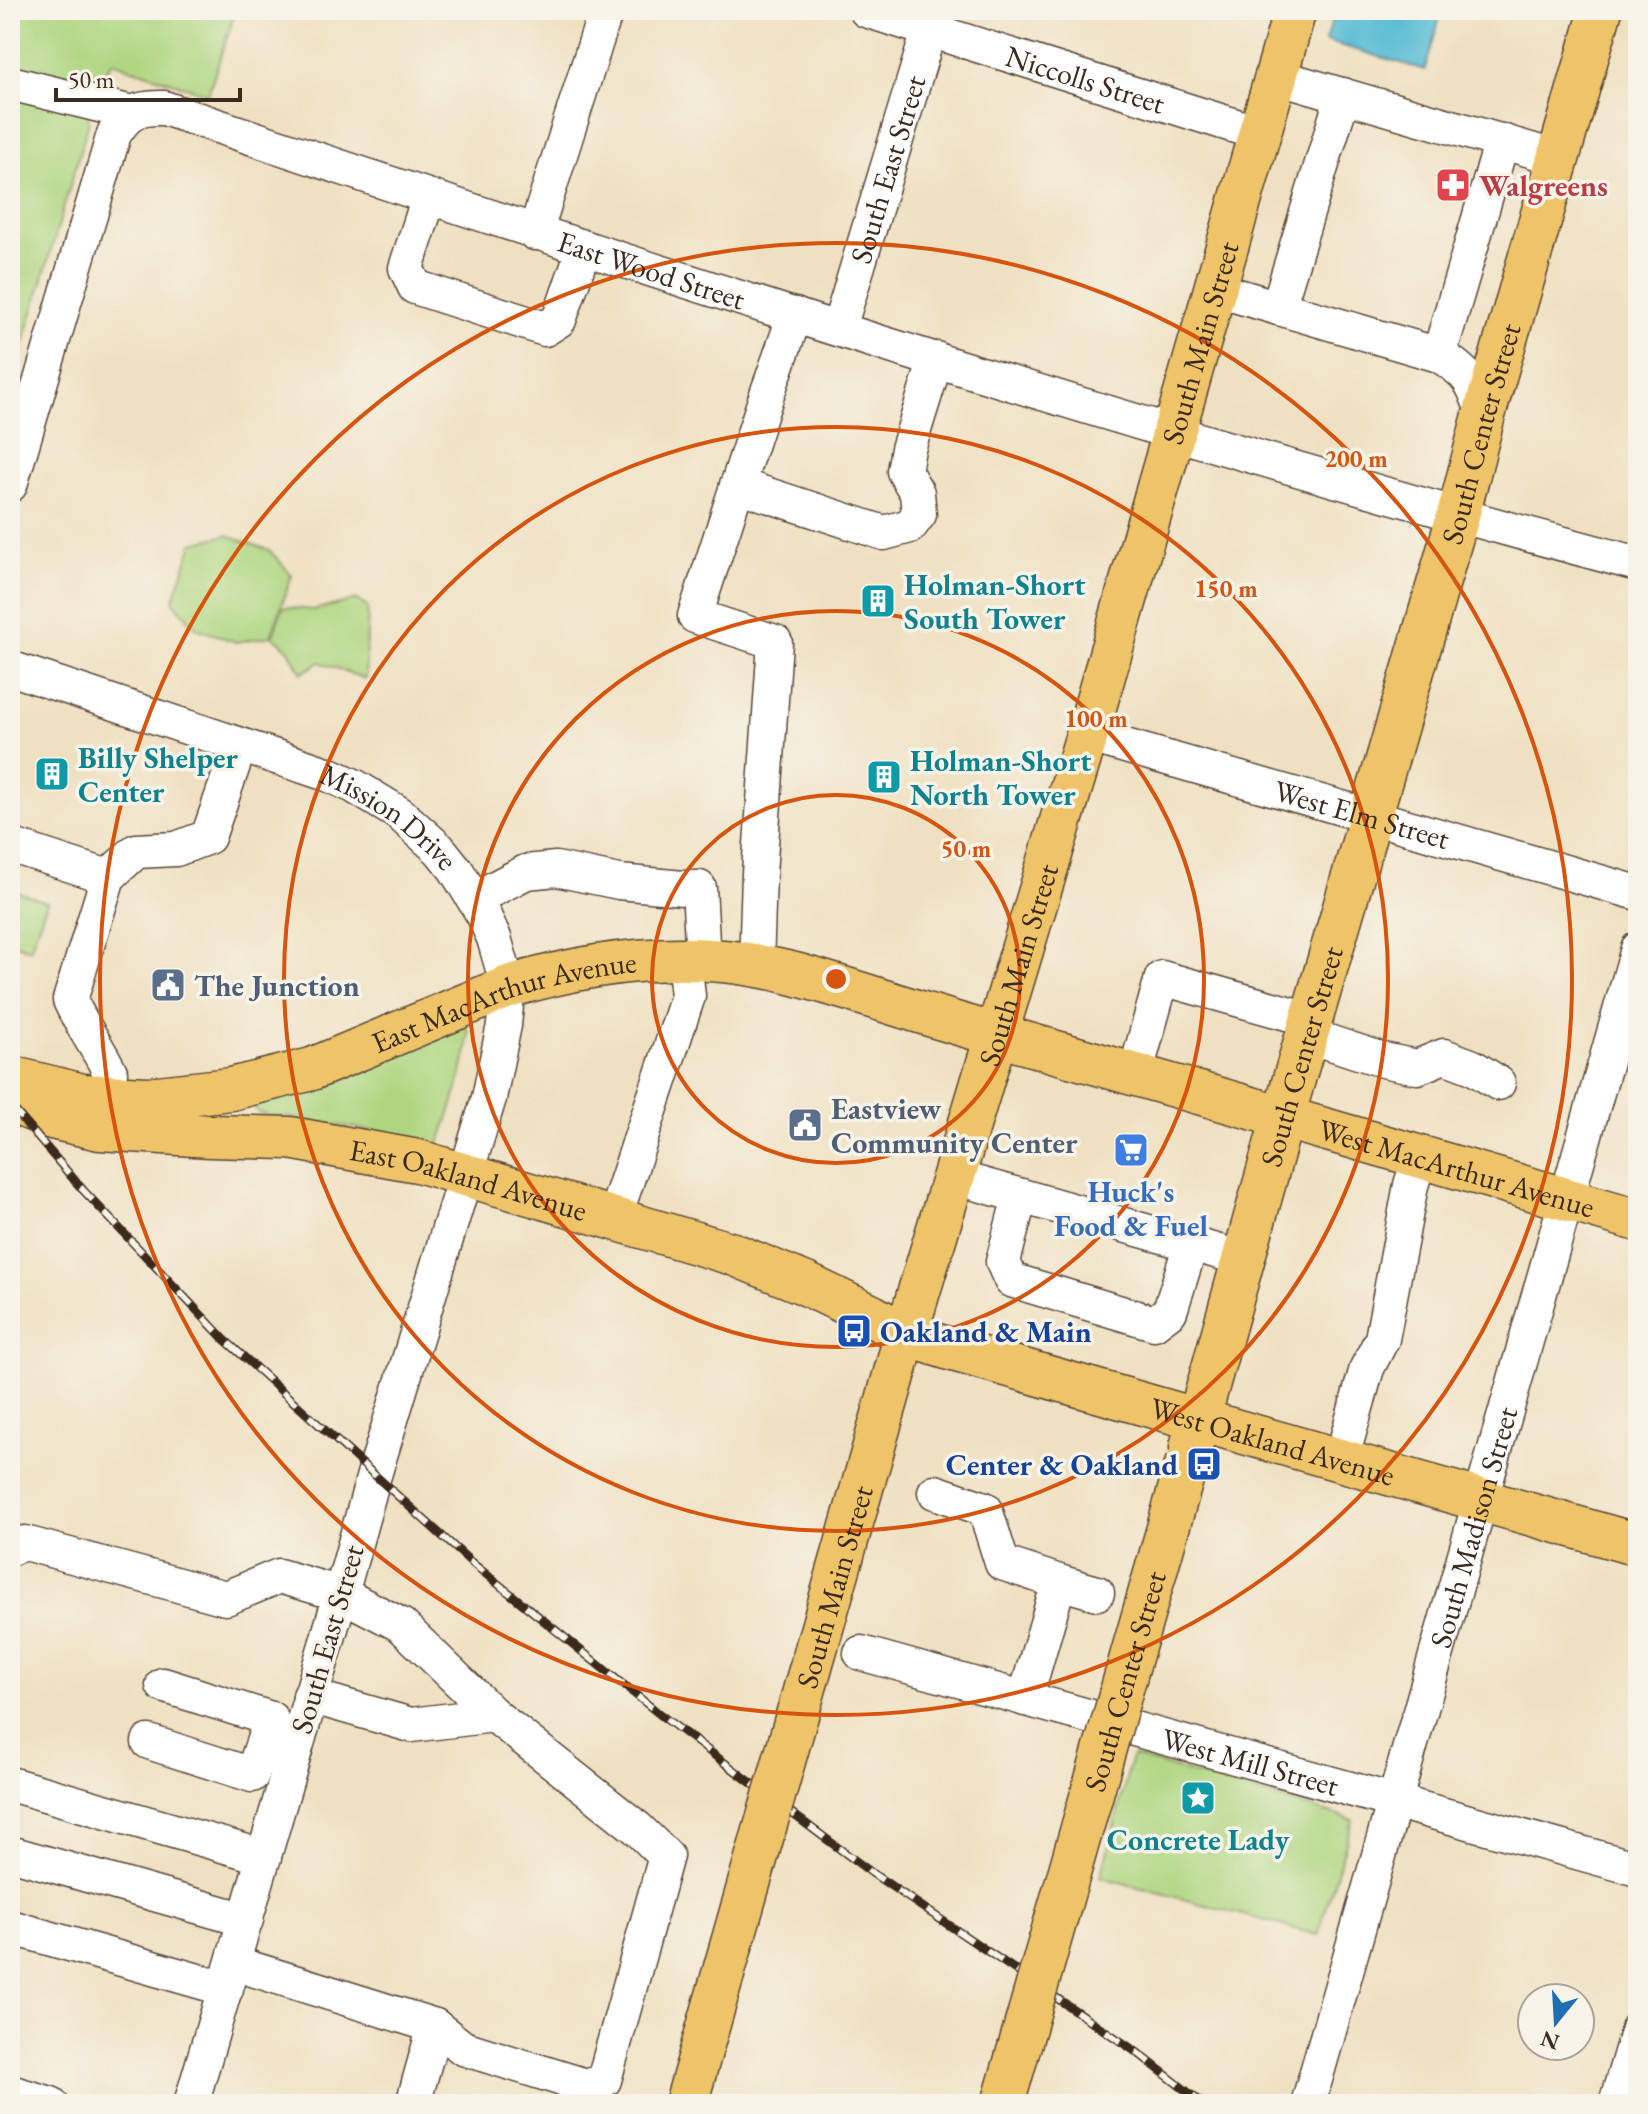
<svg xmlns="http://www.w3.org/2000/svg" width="1648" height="2114" viewBox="0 0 1648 2114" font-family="'EB Garamond',serif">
<rect width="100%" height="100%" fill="#f7f3e8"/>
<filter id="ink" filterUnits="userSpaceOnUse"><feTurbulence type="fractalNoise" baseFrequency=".0125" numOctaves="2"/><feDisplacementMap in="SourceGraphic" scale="16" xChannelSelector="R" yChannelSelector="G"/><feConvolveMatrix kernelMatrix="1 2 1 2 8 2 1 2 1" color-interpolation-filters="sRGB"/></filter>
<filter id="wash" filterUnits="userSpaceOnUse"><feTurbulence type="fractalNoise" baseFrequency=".006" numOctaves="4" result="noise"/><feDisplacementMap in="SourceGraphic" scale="32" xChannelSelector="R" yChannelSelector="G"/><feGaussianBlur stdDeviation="1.8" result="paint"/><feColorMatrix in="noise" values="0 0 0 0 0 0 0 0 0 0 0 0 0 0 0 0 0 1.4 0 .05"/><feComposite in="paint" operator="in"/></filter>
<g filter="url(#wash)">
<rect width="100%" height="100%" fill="#efe0c1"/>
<g fill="#aed57f" stroke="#74804e" stroke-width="2">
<path d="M 10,10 L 236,10 L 208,94 L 112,62 C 101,80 84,99 89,121 L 13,380 L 10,379 Z"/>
<polygon points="227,535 269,550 292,575 271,636 236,642 196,628 173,601 193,543"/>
<polygon points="357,600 368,608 365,679 320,662 302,673 288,649 273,636 283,607 313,610"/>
<polygon points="10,889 47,902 30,949 10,942"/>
<path d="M 462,1026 L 469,1031 C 466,1070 452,1108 439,1145 L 356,1128 L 263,1114 L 257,1112 L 256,1109 L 257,1104 L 337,1082 Z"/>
<polygon points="1132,1756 1353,1820 1318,1935 1101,1877"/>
</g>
<polygon fill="#55bbd4" stroke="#487279" stroke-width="2" points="1335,10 1442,10 1425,70 1326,41"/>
</g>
<g filter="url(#ink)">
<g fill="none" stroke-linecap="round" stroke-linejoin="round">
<defs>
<g id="minor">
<path id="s1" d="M 866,10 L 1258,133"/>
<polyline points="1276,76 1558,158"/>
<polyline points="10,83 132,113"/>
<polyline points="429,197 406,268 415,287 545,329 559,320 584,248"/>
<polyline points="535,233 606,10"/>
<path d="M 1214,289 L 1439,355 C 1470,374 1473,382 1484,415"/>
<polyline points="1278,308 1343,95"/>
<path id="s2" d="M 839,328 L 935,11"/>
<polyline points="1439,355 1502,141"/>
<path id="s3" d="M 10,485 L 114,134 C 128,112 138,107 164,108 C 651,272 1141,432 1638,564"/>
<polyline points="737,485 884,533 910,526 919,514 917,493 904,471 908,449 936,359"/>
<path id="s4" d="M 10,668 L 330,775 L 354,786 L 400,814 L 440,850 L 456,870 L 483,914 L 494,938 L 508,987 L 504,1025 L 489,1098 L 374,1475 L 341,1594 L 191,2104"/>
<path id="s5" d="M 1087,735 L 1638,893"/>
<polyline points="10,845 108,877 136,851 176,849 208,837 240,745"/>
<polyline points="474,899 526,872 556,869 619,882 683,888 699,888 703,960"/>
<polyline points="756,966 759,874 775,642 695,616 764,403 795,315"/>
<polyline points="1307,1035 1383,1060 1417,1067 1444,1056 1473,1067 1498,1083"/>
<polyline points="1135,1075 1162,978 1312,1020"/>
<path d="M 104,1096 L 110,1072 C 98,1047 81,1025 70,1000 L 108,877"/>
<polyline points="954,1177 1244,1259"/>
<polyline points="1020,1196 1003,1262 1011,1280 1154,1323 1170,1311 1191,1244"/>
<polyline points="614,1219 688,996 684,959"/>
<polyline points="1341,1461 1367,1368 1382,1339 1411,1185 1420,1157"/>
<polyline points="935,1492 985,1509 1002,1563 1059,1582 1025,1699"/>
<polyline points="10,1548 25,1543 226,1598 279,1576 341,1594 401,1625 494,1715 637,1828 666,1856 604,2080 589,2087 463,2048 435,2026 233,1963"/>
<polyline points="1059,1582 1097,1593"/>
<path id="s6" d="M 861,1653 L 1638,1869"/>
<polyline points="163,1685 271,1719 259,1755"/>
<polyline points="310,1696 411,1725 494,1715"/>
<polyline points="149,1742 252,1775 259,1755 290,1764"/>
<polyline points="10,1784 264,1857"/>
<polyline points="10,1853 246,1920"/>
<polyline points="10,1927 226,1989"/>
<polyline points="10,2092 51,2104"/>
<polyline points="413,2104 435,2026"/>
<path id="s7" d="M 1308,2104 L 1638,949"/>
<polyline points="1616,2104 1638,2029"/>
</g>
<g id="major">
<path id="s8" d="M 10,1077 L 83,1095 L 148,1098 L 231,1089 L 312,1069 L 508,987 C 577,966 651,954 723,961 C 768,965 811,978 853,991 C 903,1007 953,1023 1004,1037 C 1215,1097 1427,1159 1638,1220"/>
<path id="s9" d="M 10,1101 L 52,1118 L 100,1129 L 210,1136 L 290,1138 L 418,1161 L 733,1254 L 806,1284 L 872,1316 L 906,1335 L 950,1349 L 1638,1545"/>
<path id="s10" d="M 898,1361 L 1087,735 L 1295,10"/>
<path id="s11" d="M 1191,1447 L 1283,1117 L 1458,516 L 1484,415 L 1601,10"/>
</g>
</defs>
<use href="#minor" stroke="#564536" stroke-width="37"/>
<use href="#major" stroke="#564536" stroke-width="45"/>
<use href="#minor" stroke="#fff" stroke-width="34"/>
<use href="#major" stroke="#efc469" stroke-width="42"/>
<defs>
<polyline id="rail" points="10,1105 83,1190 224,1339 471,1562 662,1716 872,1873 1138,2053 1203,2104"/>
</defs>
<use href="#rail" stroke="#3b2a1e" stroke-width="9"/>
<use href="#rail" stroke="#f7f3e8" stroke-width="6" stroke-dasharray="18" stroke-linecap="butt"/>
<defs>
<g id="major-bridge">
<path id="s12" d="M 686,2104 L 898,1362"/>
<path id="s13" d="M 1003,2104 L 1187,1462"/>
</g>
</defs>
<use href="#major-bridge" stroke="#564536" stroke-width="45" stroke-linecap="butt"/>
<use href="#major-bridge" stroke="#efc469" stroke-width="42"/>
</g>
</g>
<g fill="none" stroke="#d7540e" stroke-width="4">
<circle cx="836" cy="979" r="184"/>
<circle cx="836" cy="979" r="368"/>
<circle cx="836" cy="979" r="552"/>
<circle cx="836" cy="979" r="736"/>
</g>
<defs>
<symbol id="pharmacy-square" viewBox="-11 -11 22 22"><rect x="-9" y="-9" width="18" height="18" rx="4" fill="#e0444e" stroke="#f7f3e8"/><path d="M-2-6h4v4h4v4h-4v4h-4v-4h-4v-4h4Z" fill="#fff"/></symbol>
<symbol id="building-square" viewBox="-11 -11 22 22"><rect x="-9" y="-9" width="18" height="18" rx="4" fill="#0f9aa8" stroke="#f7f3e8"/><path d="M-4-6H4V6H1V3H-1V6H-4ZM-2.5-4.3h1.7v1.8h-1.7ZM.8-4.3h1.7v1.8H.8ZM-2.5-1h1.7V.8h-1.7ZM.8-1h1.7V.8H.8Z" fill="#fff"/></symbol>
<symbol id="civic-square" viewBox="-11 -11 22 22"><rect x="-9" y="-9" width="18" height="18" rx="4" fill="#5c6f8a" stroke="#f7f3e8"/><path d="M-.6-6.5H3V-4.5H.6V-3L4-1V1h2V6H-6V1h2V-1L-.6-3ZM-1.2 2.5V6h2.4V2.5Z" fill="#fff"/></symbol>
<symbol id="supermarket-square" viewBox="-11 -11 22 22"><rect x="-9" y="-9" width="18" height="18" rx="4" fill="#3f7fe0" stroke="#f7f3e8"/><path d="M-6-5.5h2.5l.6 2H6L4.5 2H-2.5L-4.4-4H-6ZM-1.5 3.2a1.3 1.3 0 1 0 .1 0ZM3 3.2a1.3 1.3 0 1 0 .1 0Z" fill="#fff"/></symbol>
<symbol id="bus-square" viewBox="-11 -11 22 22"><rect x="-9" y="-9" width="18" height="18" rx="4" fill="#1a4fb4" stroke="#f7f3e8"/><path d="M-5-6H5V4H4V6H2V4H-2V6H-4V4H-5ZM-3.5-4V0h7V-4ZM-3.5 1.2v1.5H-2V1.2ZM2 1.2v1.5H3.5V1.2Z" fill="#fff"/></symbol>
<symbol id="sight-square" viewBox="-11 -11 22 22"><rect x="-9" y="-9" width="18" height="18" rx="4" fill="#0f9aa8" stroke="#f7f3e8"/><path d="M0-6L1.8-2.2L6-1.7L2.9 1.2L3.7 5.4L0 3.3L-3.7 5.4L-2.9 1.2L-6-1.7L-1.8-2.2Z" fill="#fff"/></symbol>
</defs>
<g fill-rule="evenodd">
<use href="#pharmacy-square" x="1433" y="165" width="40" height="40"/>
<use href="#building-square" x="858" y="581" width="40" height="40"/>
<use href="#building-square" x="32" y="754" width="40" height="40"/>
<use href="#building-square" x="864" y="757" width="40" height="40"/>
<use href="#civic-square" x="148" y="965" width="40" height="40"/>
<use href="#civic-square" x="785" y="1105" width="40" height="40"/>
<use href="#supermarket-square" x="1111" y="1130" width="40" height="40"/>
<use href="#bus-square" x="834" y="1311" width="40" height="40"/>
<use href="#bus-square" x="1184" y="1444" width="40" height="40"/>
<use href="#sight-square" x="1178" y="1778" width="40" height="40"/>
</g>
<g text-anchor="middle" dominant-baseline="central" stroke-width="7" stroke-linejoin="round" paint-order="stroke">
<g font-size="30" fill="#3b2a1e" stroke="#f7f3e8">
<text stroke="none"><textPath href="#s1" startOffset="230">Niccolls Street</textPath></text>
<text stroke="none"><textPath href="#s2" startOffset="166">South East Street</textPath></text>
<text stroke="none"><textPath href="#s3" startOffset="940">East Wood Street</textPath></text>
<text stroke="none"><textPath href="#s10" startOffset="1062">South Main Street</textPath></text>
<text stroke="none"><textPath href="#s11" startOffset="1054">South Center Street</textPath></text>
<text stroke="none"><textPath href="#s5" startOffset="286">West Elm Street</textPath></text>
<text stroke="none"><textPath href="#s4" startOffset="410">Mission Drive</textPath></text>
<text stroke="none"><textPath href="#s10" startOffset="414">South Main Street</textPath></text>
<text stroke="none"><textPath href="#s8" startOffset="512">East MacArthur Avenue</textPath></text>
<text stroke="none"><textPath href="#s11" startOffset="406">South Center Street</textPath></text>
<text stroke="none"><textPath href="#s8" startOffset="1500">West MacArthur Avenue</textPath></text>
<text stroke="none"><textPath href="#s9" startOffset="468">East Oakland Avenue</textPath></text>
<text stroke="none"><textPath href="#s9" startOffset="1316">West Oakland Avenue</textPath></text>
<text stroke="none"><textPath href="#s7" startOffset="600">South Madison Street</textPath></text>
<text stroke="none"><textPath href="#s12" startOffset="538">South Main Street</textPath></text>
<text transform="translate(327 1639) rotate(-74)">South East Street</text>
<text stroke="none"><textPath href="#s13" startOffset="440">South Center Street</textPath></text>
<text stroke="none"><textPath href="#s6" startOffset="404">West Mill Street</textPath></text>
</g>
<g font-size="30" font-weight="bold" fill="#be3a42" stroke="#f7f3e8" text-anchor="start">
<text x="1479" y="185">Walgreens</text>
</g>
<g font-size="30" font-weight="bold" fill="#0d838f" stroke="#f7f3e8" text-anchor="start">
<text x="904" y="584">Holman-Short<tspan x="904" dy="34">South Tower</tspan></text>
<text x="78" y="757">Billy Shelper<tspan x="78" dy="34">Center</tspan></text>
<text x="910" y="760">Holman-Short<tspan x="910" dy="34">North Tower</tspan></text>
<text x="1198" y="1839" text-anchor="middle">Concrete Lady</text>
</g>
<g font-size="30" font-weight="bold" fill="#4e5e75" stroke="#f7f3e8" text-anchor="start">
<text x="194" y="985">The Junction</text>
<text x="831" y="1108">Eastview<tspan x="831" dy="34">Community Center</tspan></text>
</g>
<g font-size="30" font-weight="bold" fill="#366cbe" stroke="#f7f3e8">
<text x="1131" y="1191">Huck's<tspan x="1131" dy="34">Food &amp; Fuel</tspan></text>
</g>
<g font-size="30" font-weight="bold" fill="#164399" stroke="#f7f3e8" text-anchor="start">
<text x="880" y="1331">Oakland &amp; Main</text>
<text x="1178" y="1464" text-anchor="end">Center &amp; Oakland</text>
</g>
</g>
<circle cx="836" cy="979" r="12" fill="#d7540e" stroke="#f7f3e8" stroke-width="4"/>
<g font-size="24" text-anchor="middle" font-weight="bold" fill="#d7540e" stroke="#f7f3e8" stroke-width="7" stroke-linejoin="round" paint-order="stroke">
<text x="1356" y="467">200 m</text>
<text x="1226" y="597">150 m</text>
<text x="1096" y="727">100 m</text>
<text x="966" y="857">50 m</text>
</g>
<rect width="1648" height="2114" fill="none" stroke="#f7f3e8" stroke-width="40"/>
<g transform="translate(1556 2022) rotate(198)"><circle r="38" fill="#f7f3e8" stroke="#aca397" stroke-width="2"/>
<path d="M0-6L14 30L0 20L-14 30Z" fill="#1f6fb2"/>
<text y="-12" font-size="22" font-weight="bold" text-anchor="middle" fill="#3b2a1e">N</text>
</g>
<path d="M56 88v12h184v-12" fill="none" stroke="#3b2a1e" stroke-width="4"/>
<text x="68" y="88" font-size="24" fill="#3b2a1e" stroke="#f7f3e8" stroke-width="6" paint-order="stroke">50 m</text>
</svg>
